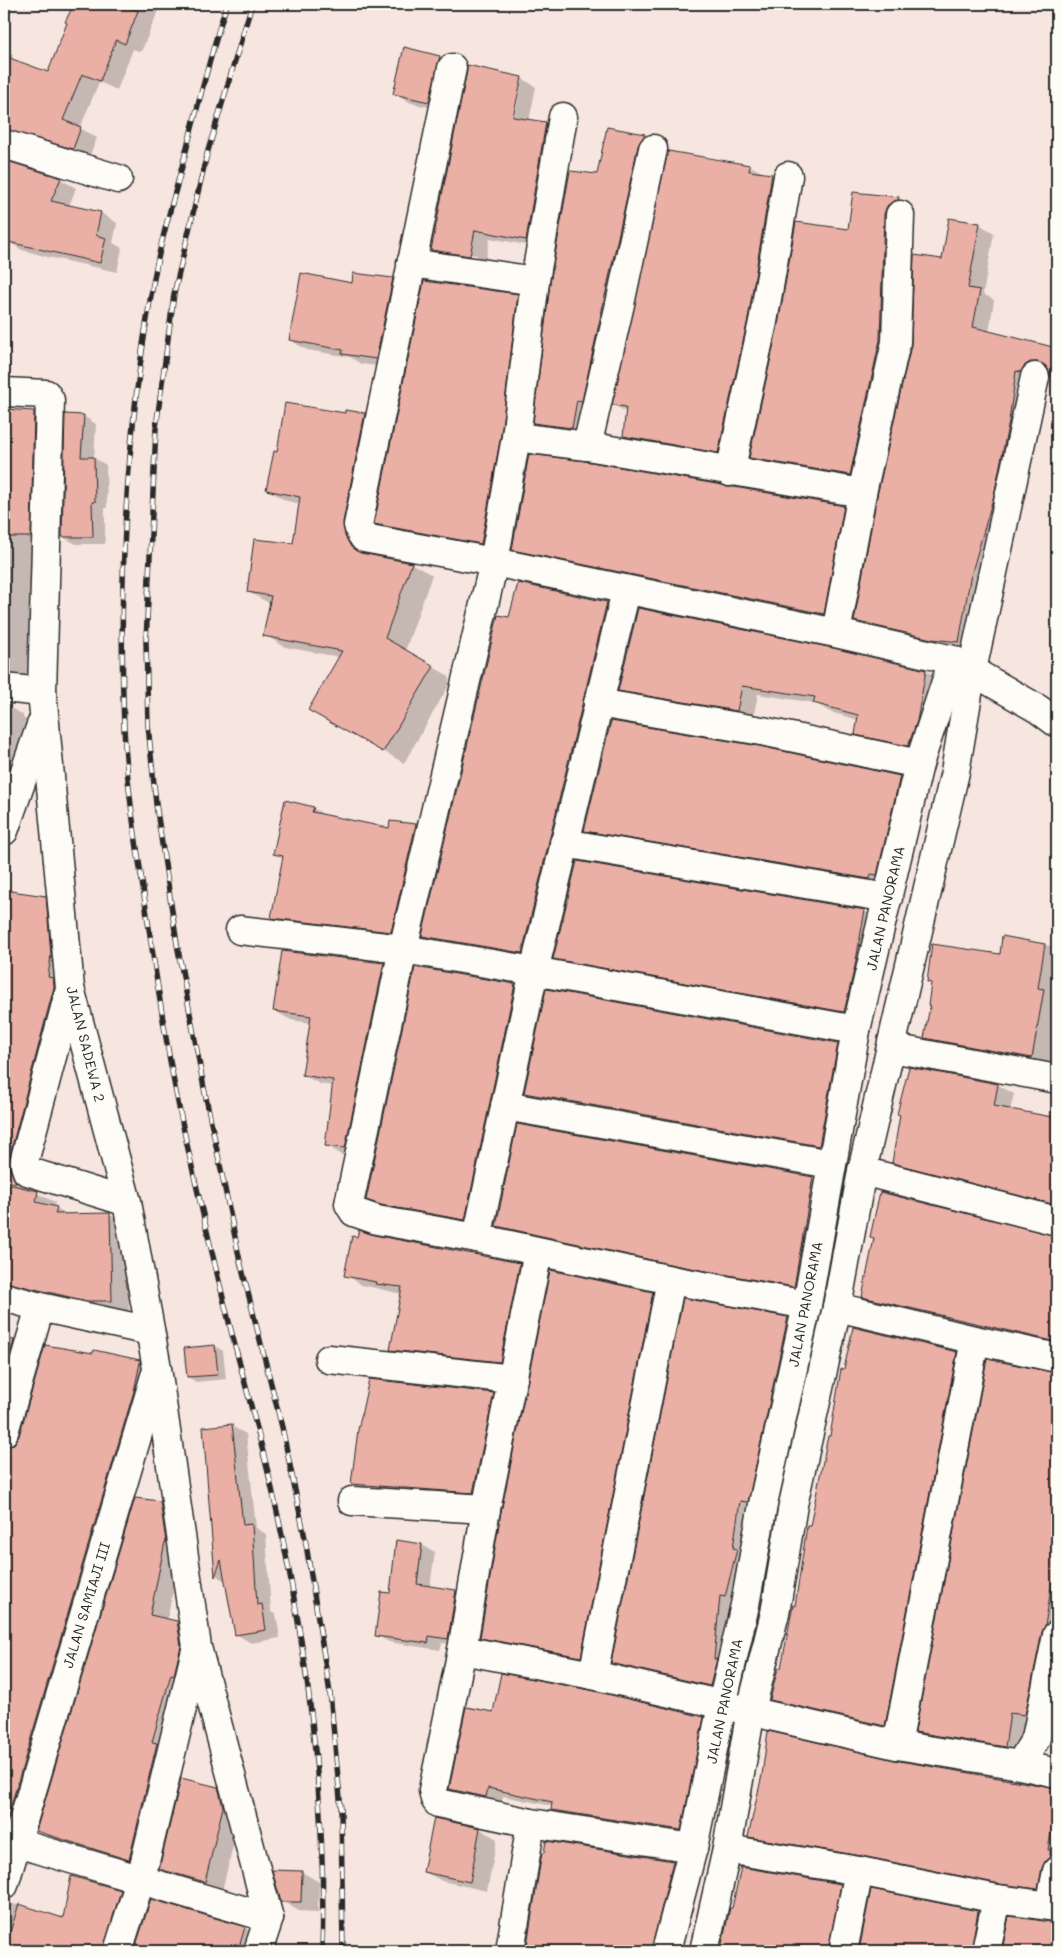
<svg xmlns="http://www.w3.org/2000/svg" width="1061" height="1955" viewBox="0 0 1061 1955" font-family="Mali,sans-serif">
<rect width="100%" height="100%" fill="#f7e5df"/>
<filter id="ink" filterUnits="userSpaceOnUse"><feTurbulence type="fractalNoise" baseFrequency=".02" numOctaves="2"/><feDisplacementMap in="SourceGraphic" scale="10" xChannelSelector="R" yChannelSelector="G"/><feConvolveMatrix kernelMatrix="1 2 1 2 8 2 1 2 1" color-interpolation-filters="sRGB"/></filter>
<g filter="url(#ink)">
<g fill="#0003" fill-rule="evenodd">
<polygon points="75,4 161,4 141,52 133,49 117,90 99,82 80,128 97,138 89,157 5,158 7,163 60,179 76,188 69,206 101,213 117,223 113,243 122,248 117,272 48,257 22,250 12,244 4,242 4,50 13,55 12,60 49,73 68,23 67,22"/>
<polygon points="439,57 457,67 446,111 411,103 394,93"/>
<path d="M 468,66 L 521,78 L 536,87 L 529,121 L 546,123 L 561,131 L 541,248 L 490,238 L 485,263 L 447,258 L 432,249 ZM 520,81 L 522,81 L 513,124 L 510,123 ZM 446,251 L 477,255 L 476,258 L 446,254 Z"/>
<polygon points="608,128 645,135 660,144 588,437 551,432 535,423 598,176"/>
<polygon points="750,166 788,185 735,461 640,445 624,436 626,412 614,405"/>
<polygon points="854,193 898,198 914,207 908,210 866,483 766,466 751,457 849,230"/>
<polygon points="979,224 994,233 983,294 994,300 989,332 1057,350 1057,380 1051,376 1050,370 1045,370 974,650 870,629 855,620 943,260"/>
<polygon points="392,279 410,289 393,368 361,364 350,357 307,350 290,340 353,284"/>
<polygon points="517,295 533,304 497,552 391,532 376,523"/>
<polygon points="4,409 34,412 51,422 29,598 31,599 29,620 31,621 26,682 5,697 7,706 23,715 23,718 30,722 4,817"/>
<polygon points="346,414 365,414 385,425 362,541 367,553 412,564 432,575 405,651 449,676 449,685 404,763 309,709 339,657 285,647 265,635 271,604 248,592 294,545 300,504 287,501 268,490 278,453"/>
<polygon points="83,416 96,424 94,458 106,465 107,508 105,508 105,544 76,544 63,537"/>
<polygon points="843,507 860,516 840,623 530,559 513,549"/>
<polygon points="519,584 607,603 622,611 537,961 438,944 423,936"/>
<polygon points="926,671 942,680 924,754 872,743 856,734 859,720 830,712 815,703 758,694 753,719 635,699 619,690"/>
<polygon points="900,777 917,787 887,888 603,840 586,830"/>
<polygon points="313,808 328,817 390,829 391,822 416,825 432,835 407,940 289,927 273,917 284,859 274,854"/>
<polygon points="4,892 45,897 62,907 68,965 26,1178 32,1191 55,1202 54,1207 69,1215 110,1215 127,1224 129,1310 4,1312"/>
<polygon points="864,911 881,921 861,1021 571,967 555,958"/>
<polygon points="1004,938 1057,947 1057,1069 942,1047 926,1038 931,1006 932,984 929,982 1001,955"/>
<polygon points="384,964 400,973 361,1157 342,1155 326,1145 334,1086 320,1084 303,1075 311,1023 291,1020 275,1011"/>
<polygon points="416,968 515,985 531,994 481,1229 384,1208 367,1199"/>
<polygon points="837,1044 856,1054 838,1156 544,1104 525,1093"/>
<polygon points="998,1085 1014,1094 1010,1110 1049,1117 1052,1107 1057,1108 1057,1209 910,1171 893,1162"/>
<polygon points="812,1178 829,1187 811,1295 513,1235 497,1225"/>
<polygon points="374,1237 519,1264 536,1274 516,1371 408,1359 392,1349 402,1294 362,1285 346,1275 358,1238"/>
<polygon points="1053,1237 1057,1237 1057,1347 880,1306 864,1296"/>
<polygon points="652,1293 665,1301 594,1663 494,1644 481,1637"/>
<polygon points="684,1300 788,1319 803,1327 725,1694 627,1671 613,1663"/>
<polygon points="4,1340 14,1341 31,1351 6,1438 7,1448 139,1361 156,1371 6,1891 4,1901 64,1920 120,1891 137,1901 122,1951 4,1951"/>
<polygon points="215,1346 223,1351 226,1379 196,1382 188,1377"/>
<polygon points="956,1353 971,1361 899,1734 786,1708 771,1699 782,1670 797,1607 811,1528 831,1438"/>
<polygon points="1057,1374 1057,1643 1021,1755 933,1741 917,1732 1054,1375"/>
<polygon points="493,1394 509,1403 490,1501 368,1493 352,1484"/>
<polygon points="231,1426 246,1434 256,1528 266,1534 271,1612 276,1614 280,1638 251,1643 236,1634 227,1582 217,1576 204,1428"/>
<polygon points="160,1503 177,1512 181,1551 167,1620 177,1622 194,1632 146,1868 54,1840 38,1830"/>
<polygon points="397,1542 422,1545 435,1552 430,1587 456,1591 469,1599 461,1645 442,1643 440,1650 389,1642 376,1635 391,1595"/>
<polygon points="494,1713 703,1718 718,1726 696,1838 567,1818 552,1810 552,1806 503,1796 501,1805 466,1798 450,1789"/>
<polygon points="894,1762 1057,1789 1057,1879 1054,1897 766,1845 750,1836"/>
<polygon points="218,1788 235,1798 240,1817 222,1891 178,1878 161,1868"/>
<polygon points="480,1829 497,1839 487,1891 442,1881 425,1872"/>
<polygon points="547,1842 673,1862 689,1871 669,1951 527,1951 543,1854 545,1855"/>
<polygon points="302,1872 319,1882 318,1912 299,1911 282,1901"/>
<polygon points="840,1885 856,1894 845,1951 721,1951 731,1909"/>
<polygon points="872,1891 978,1912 994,1922 988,1951 860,1951"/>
<polygon points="152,1901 245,1928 262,1938 258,1951 136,1951"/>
<polygon points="1010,1918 1057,1923 1057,1951 1003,1951"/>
</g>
<g fill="#eab0a6" stroke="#2b2b2b">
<polygon points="74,4 120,4 138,11 125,44 116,40 100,81 82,74 63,120 81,127 73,149 4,129 4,56 48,72 67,23 65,22"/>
<polygon points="404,47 440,56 429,102 393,94"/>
<polygon points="467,65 522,77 513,117 546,122 526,240 475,230 470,256 431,250 467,71"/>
<polygon points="607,127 645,134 638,146 582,401 577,400 572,428 533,423 550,283 570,171 597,174"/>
<polygon points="668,151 750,165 749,171 772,174 748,319 718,453 623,436 626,407 612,405"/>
<polygon points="4,160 61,178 51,201 101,212 96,235 106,238 100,263 4,241"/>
<polygon points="853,192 899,197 898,200 892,202 887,206 884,214 880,340 850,475 749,458 778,325 796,222 848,229"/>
<polygon points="949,218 980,223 968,288 980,290 973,327 1057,348 1050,377 1050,372 1046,366 1038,362 1030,362 1024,366 1021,372 1016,371 1009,421 994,495 970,579 959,642 932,639 854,621 877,496 911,345 914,255 942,259"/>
<polygon points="301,273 352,283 353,273 393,278 376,359 342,354 343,350 289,340"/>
<polygon points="424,281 518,294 501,435 481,544 374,524"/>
<polygon points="285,403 345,413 345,410 365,413 343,522 345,536 351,547 361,553 412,563 385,638 434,666 383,752 308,710 342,651 263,636 271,596 247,592 254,539 293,543 300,497 266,490 274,451 277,452"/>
<polygon points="4,409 34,411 31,537 4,537"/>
<polygon points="65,414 84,415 81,457 94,457 95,502 92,502 93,537 62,537"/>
<polygon points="529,454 585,461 722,485 727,487 734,487 844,506 824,614 512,550"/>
<polygon points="518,583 607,602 522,953 422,936 498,615 509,617"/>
<polygon points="638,608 833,648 926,670 917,721 908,746 855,735 858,715 813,703 815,697 742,686 737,711 618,691"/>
<polygon points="611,721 759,746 900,776 877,875 871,874 870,879 584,831"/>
<polygon points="285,800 314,807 312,812 389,828 390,821 416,824 391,932 271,918 283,856 273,854"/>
<polygon points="577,861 865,910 855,966 844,1012 553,959"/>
<polygon points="4,890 46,896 51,955 48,977 53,978 54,987 9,1158 9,1167 16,1183 4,1182"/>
<polygon points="1002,936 1045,944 1038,988 1044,989 1032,1058 924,1038 930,1006 928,1006 931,983 927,982 932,944 1000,954"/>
<polygon points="282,951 384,963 345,1148 325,1146 333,1080 302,1075 311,1016 273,1011"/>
<polygon points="415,967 515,984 465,1220 381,1205 366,1200"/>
<polygon points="546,989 838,1043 819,1146 524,1093"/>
<polygon points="909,1067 998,1084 994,1106 1057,1118 1056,1205 892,1163 900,1115 897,1114"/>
<polygon points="517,1124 813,1177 794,1287 674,1265 496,1226"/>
<polygon points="4,1183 38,1191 36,1202 57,1207 55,1214 110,1213 112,1301 87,1301 4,1282"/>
<polygon points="880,1192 1057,1236 1057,1342 862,1297 874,1238 870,1237"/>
<polygon points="359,1230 374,1235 520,1263 500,1362 390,1350 402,1287 375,1284 376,1282 344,1276 352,1236 357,1237"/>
<polygon points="550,1270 653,1292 581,1657 480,1638 501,1512"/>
<polygon points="683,1298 788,1317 748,1502 740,1501 733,1548 737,1549 725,1597 720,1596 714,1659 717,1659 710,1686 611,1663"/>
<polygon points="853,1327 957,1352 885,1726 770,1700 778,1668 781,1668 793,1605 795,1606 807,1526 810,1526 828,1436 830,1436 841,1369 844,1369"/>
<polygon points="4,1339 14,1340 4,1376"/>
<polygon points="45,1345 93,1353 94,1350 140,1360 140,1363 134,1391 7,1819 4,1818 4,1447 14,1444 19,1436"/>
<polygon points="215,1345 218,1375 187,1377 184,1348"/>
<polygon points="987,1359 1057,1373 1057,1564 1055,1583 1052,1582 1045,1626 1042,1632 1025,1715 1010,1713 1005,1747 915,1732"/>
<polygon points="369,1379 494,1393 473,1493 351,1484 358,1430"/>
<polygon points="232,1424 243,1525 252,1524 257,1605 262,1604 266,1630 235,1635 221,1560 215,1577 203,1427"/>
<polygon points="135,1498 160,1501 166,1542 165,1542 150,1615 177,1621 181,1646 174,1675 171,1674 152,1742 157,1743 129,1860 36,1831"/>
<polygon points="396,1540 422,1544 417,1584 456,1590 448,1639 429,1636 428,1643 375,1636 381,1592 390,1593"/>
<polygon points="501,1673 590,1690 704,1717 681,1830 551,1810 552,1802 488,1788 486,1797 449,1789 466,1707 493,1712"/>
<polygon points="768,1731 894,1760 1057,1788 1057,1800 1048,1850 1051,1850 1049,1858 1045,1861 1042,1868 1038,1889 1000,1884 862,1856 748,1837 762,1775"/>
<polygon points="181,1778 218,1787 223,1807 205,1882 159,1869"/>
<polygon points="434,1818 480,1828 470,1882 423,1872"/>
<polygon points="546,1841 673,1861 651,1951 526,1951 542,1853 544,1853"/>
<polygon points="741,1867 841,1884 828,1951 737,1951 721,1948 730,1908 732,1908"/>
<polygon points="272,1870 302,1871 301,1902 281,1902"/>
<polygon points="71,1876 121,1890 103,1951 4,1951 19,1904 63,1918"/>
<polygon points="871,1889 978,1911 971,1951 859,1951"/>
<polygon points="151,1899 245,1927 238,1951 134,1951"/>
<polygon points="1009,1916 1057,1923 1057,1951 1002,1951"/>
</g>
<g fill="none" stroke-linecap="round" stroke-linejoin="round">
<defs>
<g id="minor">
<polyline points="452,68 358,525 360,532 364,538 494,562 836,633 953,660 1038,709 1057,723"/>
<polyline points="563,117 535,281 516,437 494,562 403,949 349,1204 354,1212 377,1220 477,1238 671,1280 807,1305"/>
<polyline points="4,144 118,179"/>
<polyline points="411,263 535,281"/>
<polyline points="4,392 46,394 50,400 42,692 70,988 127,1202 157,1368 197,1647 269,1918 258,1951"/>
<polyline points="516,437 587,446 862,493"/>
<polyline points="587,446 620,304 653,149"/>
<polyline points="730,472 763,322 788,176"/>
<polyline points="836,633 862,493 896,342 900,215"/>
<polyline points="4,688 42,692"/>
<polyline points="598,703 762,731 919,764"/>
<polyline points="4,831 41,725"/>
<polyline points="564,843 888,898"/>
<polyline points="240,930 403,949 534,971 856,1030"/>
<polyline points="70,989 24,1162 27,1171 127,1202"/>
<polyline points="892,1048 1057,1079"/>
<polyline points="505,1106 831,1164"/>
<polyline points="862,1171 1057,1221"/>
<polyline points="477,1238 534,971 626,591"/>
<polyline points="538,1252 486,1509 462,1650 433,1790 435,1799 438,1803 531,1823 693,1848"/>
<polyline points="4,1297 40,1307 150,1331"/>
<polyline points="837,1307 975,1340 1057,1358"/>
<polyline points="329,1359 513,1379"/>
<polyline points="4,1432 40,1307"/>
<polyline points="352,1501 486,1509"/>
<polyline points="462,1650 593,1675 897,1745 1020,1765 1057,1773"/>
<polyline points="593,1675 671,1280"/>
<polyline points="897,1745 975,1340"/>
<polyline points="1020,1765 1036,1738 1057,1635"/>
<path d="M 4,1839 C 92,1866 181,1891 269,1918"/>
<polyline points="727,1849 859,1871 997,1899 1057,1907"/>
<polyline points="4,1885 155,1376"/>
<polyline points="1050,1906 1057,1871"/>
<polyline points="118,1951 141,1878 196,1650"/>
<polyline points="510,1951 531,1823"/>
<polyline points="666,1951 693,1848 722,1705 745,1605 764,1499 807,1305 856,1030 919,764 953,660"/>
<polyline points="704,1951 727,1849 751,1710 775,1613 793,1505 837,1307 862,1171 955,772 972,670 1035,377"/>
<polyline points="843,1951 859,1871"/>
<polyline points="986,1951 997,1899"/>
</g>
</defs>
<use href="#minor" stroke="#2b2b2b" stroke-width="31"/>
<use href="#minor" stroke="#fdfcf7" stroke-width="28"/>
<defs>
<g id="rail">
<path d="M 227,4 C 211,51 200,99 187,147 C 177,189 163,230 155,273 C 127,422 118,576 124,728 C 127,791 138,853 147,915 C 158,988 168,1059 184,1131 C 199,1199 215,1266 232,1334 C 246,1389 262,1443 274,1498 C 307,1646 327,1799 322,1951"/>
<polyline points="252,4 207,154 174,294 156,428 146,642 148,725 156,804 177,944 204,1088 240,1261 282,1427 305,1538 330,1693 341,1809 343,1951"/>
</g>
</defs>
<use href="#rail" stroke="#2b2b2b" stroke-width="5.5"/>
<use href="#rail" stroke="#fdfcf7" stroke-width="4" stroke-dasharray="11" stroke-linecap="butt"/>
</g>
</g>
<g text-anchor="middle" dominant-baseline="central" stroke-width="4" stroke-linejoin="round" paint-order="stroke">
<g font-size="14" fill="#2b2b2b" stroke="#fdfcf7">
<text transform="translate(885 908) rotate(-77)">JALAN PANORAMA</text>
<text transform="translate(86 1044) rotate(76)">JALAN SADEWA 2</text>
<text transform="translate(805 1304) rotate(-79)">JALAN PANORAMA</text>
<text transform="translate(86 1605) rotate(-73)">JALAN SAMIAJI III</text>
<text transform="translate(724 1701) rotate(-78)">JALAN PANORAMA</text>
</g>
</g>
<rect width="1061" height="1955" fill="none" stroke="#fdfcf7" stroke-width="20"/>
<rect x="10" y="10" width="1041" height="1935" fill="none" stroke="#2b2b2b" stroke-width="2" filter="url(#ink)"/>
</svg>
